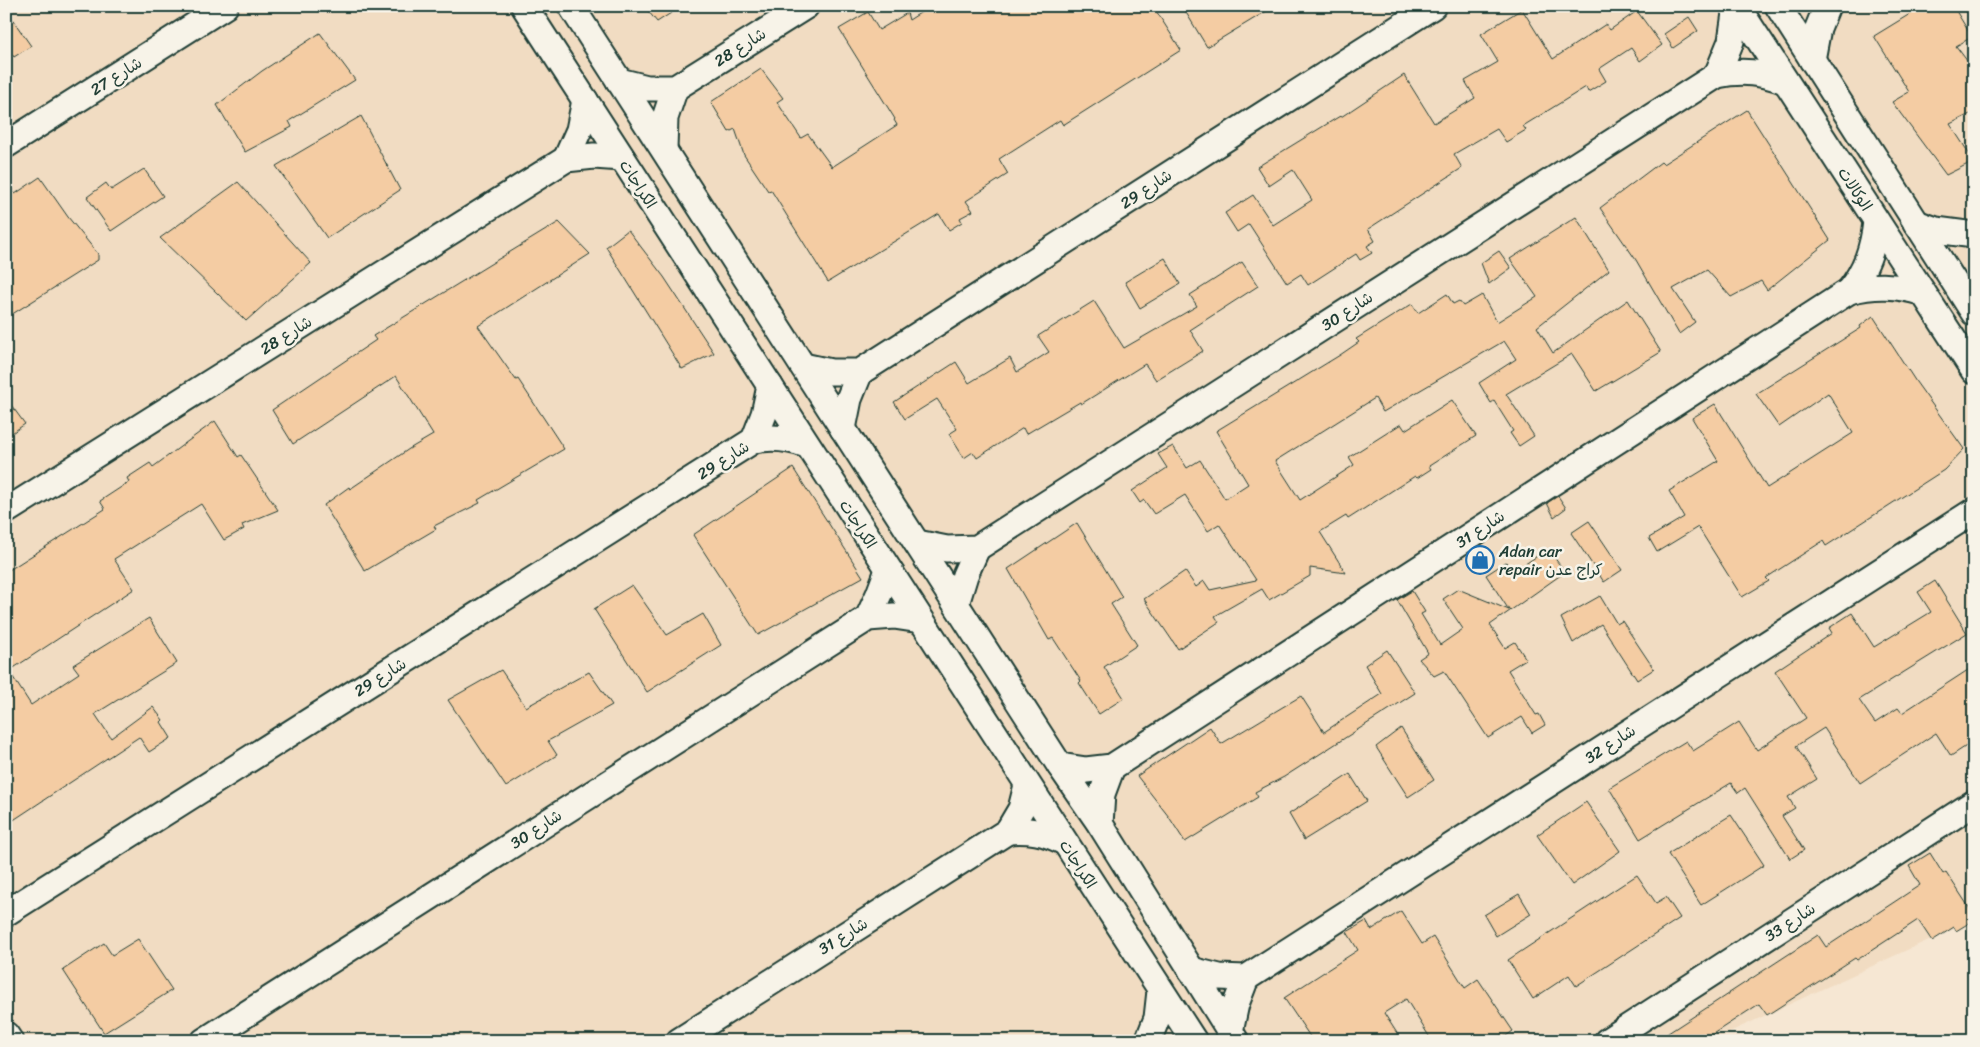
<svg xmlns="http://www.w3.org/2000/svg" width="1980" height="1047" viewBox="0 0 1980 1047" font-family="Sriracha,'Playpen Sans Arabic',sans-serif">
<rect width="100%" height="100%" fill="#f6e7d3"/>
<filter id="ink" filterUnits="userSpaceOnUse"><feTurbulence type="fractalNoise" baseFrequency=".02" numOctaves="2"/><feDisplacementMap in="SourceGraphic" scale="10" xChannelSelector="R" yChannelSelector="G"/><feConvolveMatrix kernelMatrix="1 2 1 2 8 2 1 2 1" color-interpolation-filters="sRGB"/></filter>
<g filter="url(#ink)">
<polygon fill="#f1dcc2" points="6,6 1974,6 1974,919 1710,1041 6,1041"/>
<g fill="#f4cca3" stroke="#1f3d34">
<polygon points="644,6 682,6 657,22"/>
<polygon points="931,6 1153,6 1181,50 1063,125 1060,120 999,159 1008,174 966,201 973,211 960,218 962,222 949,230 939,214 828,282 771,190 768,191 744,155 735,129 729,132 711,102 761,69 783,98 777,102 801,138 808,134 832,167 897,125 894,120 895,119 839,29 868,12 879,30 907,13 909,20"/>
<polygon points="1182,6 1275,6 1207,47"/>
<polygon points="1923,6 1953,6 1972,37 1956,46 1974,70 1974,112 1950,124 1974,161 1946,175 1892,102 1909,92 1874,36"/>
<polygon points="1522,9 1553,59 1606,24 1610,30 1637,11 1662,45 1640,61 1631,48 1599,69 1606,81 1588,92 1586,87 1523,126 1526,130 1506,142 1497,129 1454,154 1462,168 1368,229 1375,241 1367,246 1372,253 1360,260 1356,254 1308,285 1301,274 1287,283 1249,224 1237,232 1225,213 1253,195 1273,225 1312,200 1293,170 1269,186 1257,167 1340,116 1341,117 1404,75 1434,123 1475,98 1465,81 1498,62 1481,34"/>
<polygon points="6,10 31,46 14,57 6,46"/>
<polygon points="1689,17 1698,31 1673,48 1664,34"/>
<polygon points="320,33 355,80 289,121 292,127 245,152 217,105 262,71"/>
<polygon points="1747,110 1830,240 1767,290 1761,281 1731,297 1707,270 1673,289 1695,322 1679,334 1636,260 1600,208 1661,162 1663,164"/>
<polygon points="361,116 400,190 327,238 276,166"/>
<polygon points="144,169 163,196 111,231 87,197 106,183 111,190"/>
<polygon points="40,177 68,217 98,254 98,260 6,318 6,180 15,194"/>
<polygon points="238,182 311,263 246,321 160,238"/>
<polygon points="1576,217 1609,270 1537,327 1553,353 1628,300 1661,352 1596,391 1572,354 1506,394 1534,436 1519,446 1510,433 1513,431 1494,401 1491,403 1479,383 1516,359 1504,341 1383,412 1375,398 1275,461 1300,500 1354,465 1349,457 1401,424 1405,430 1452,400 1476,436 1429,466 1431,469 1417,478 1415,476 1348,519 1346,516 1320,532 1346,573 1310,568 1310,576 1269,600 1262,589 1215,616 1219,622 1178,649 1144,599 1185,571 1196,587 1204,581 1210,590 1256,580 1219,524 1208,531 1185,495 1154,514 1144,500 1140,503 1132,491 1167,468 1158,454 1173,446 1187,468 1200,460 1225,499 1248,484 1216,431 1340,355 1359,342 1356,339 1412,304 1418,313 1447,294 1453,304 1459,301 1463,306 1482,295 1497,322 1537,297 1510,259"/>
<polygon points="559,222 590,254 478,326 516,380 518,379 564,449 478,500 480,503 434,526 436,529 365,571 324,505 349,487 350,489 409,449 433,435 396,376 293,444 272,410 376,340 373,336"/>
<polygon points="628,230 664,277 714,353 682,369 606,247"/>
<polygon points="1499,251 1511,268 1489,284 1481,263"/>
<polygon points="1165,258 1180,284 1140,308 1125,282"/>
<polygon points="1242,262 1258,286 1190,330 1203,351 1156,380 1145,364 1081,404 1080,402 1026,434 1023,428 977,458 973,452 964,458 949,434 957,429 937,399 905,419 894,402 956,362 969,383 1010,358 1017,372 1049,352 1038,336 1094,301 1124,348 1197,306 1190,295"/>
<polygon points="1873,316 1916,382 1964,449 1944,470 1826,546 1823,541 1766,578 1769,581 1742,597 1698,527 1657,552 1649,538 1684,517 1669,491 1718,461 1692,418 1715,404 1767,488 1853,433 1828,393 1779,427 1756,394 1861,328 1860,326"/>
<polygon points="6,398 25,424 6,437"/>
<polygon points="215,421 238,457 241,455 278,510 242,525 244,529 224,540 201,504 114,559 134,589 9,671 31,705 79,673 73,665 149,618 177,663 95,714 111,738 153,707 163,720 161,722 171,738 149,752 139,737 6,825 6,641 12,638 6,628 6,572 105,509 100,501 129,482 127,478 150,463 153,467"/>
<polygon points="793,468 863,577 758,635 693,535"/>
<polygon points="1558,496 1566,508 1554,517 1547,503"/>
<polygon points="1589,521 1622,570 1604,582 1571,533"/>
<polygon points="1077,523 1122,597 1111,604 1137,645 1104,667 1124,698 1099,714 1079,683 1081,681 1053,638 1049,640 1008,569"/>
<polygon points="1548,549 1565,572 1490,625 1505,648 1515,642 1526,659 1508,670 1536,715 1539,714 1545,725 1532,733 1522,717 1488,738 1444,671 1434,676 1419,659 1428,653 1397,600 1412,591 1425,612 1421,614 1440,645 1463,629 1443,599 1458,589 1509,610 1486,575 1506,562 1513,572"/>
<polygon points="1935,581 1967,633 1859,700 1875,723 1898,708 1902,713 1974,666 1974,741 1951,756 1936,733 1860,783 1824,728 1796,746 1817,779 1788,797 1795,808 1782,816 1804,850 1790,859 1745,788 1738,793 1731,783 1640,839 1609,788 1686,741 1693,751 1739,722 1757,750 1806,718 1775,671 1832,633 1829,628 1852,613 1874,647 1931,612 1918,592"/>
<polygon points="632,585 667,635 703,614 721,645 647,692 594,609"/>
<polygon points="1600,596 1617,624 1622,621 1654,669 1637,680 1601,624 1573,643 1561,618"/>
<polygon points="1387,650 1415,693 1284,777 1255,792 1258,797 1185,842 1169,817 1137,776 1210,727 1221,744 1301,696 1324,732 1382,694 1365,665"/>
<polygon points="501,670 526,707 589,672 612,705 548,741 557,755 506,787 448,700"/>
<polygon points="1401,728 1434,780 1408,797 1376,747"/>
<polygon points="1350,774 1367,801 1304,840 1289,814"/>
<polygon points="1586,802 1620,851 1572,885 1537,835"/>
<polygon points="1731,815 1764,865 1701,905 1668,854"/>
<polygon points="1930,853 1943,874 1946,872 1974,915 1974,920 1956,931 1954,927 1932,941 1918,920 1857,960 1855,958 1767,1015 1759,1004 1702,1041 1656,1041 1818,935 1826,947 1920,885 1909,866"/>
<polygon points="1637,875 1656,903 1666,897 1680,918 1576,986 1569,975 1533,999 1508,960"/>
<polygon points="1519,894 1531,914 1496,936 1484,915"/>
<polygon points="1401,911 1422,944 1433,937 1465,988 1478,979 1513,1031 1499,1041 1432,1041 1406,999 1384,1013 1402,1041 1313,1041 1284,998 1358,950 1347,932 1366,921 1371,930"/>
<polygon points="138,939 172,990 104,1033 63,970 104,943 112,955"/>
</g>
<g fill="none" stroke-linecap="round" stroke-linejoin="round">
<defs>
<g id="minor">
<polyline points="524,6 1194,1041"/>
<polyline points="571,6 1060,766 1100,824 1236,1041"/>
<polyline points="1737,6 1974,371"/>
<polyline points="1778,6 1974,313"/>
<polyline points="1812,60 1818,28 1827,6"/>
<polyline points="1717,75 1731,41 1736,6"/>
<polyline points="619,81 647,88 675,88 806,6"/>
<polyline points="6,145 225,6"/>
<polyline points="664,149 665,118 675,88"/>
<polyline points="566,159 579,130 585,100"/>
<polyline points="1916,223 1936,230 1974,235"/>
<path d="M 1849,291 C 1866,269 1873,249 1876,222"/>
<polyline points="803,366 831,372 860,372 1433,6"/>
<polyline points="843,429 849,399 860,372"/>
<polyline points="754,440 764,414 770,386"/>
<polyline points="6,511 566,159 594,156 622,158"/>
<path d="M 917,543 L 947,549 L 977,548 L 1717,75 C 1742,70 1762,72 1785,81"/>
<polyline points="956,604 965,575 977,548"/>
<polyline points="868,618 879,594 888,570"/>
<path d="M 1060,766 L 1086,770 L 1112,767 L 1849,291 C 1876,284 1897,285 1923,293"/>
<polyline points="1100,824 1102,794 1112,767"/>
<path d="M 1008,831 C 1029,829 1045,832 1064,842"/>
<path d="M 6,913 L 754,440 C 773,436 789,438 807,445"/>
<polyline points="1191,970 1219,977 1246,978 1974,511"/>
<polyline points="1230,1032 1236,1004 1246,978"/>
<polyline points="6,1035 10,1041"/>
<polyline points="204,1041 868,618 894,616 920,620"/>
<polyline points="679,1041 1008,831 1021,809 1027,785"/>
<polyline points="1148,1041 1157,1018 1160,991"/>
<polyline points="1607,1041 1974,803"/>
</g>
</defs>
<use href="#minor" stroke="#1f3d34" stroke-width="29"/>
<use href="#minor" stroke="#f7f3e8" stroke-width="25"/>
</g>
</g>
<defs>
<symbol id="shop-ring" viewBox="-11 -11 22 22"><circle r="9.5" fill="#f7f3e8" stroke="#1f6fb2" stroke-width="1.5"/><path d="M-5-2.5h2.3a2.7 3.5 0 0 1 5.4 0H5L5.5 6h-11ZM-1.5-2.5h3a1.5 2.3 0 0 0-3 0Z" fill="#1f6fb2"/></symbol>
</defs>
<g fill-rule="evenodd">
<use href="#shop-ring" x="1464" y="544" width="32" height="32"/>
</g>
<g text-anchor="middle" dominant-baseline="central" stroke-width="5" stroke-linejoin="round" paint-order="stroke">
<g font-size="16" fill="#1f3d34" stroke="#f7f3e8">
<text transform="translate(740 47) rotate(-32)">شارع 28</text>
<text transform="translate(116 76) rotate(-32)">شارع 27</text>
<text transform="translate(638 184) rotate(57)">الكراجات</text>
<text transform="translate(1146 189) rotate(-33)">شارع 29</text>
<text transform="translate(1855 189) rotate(57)">الوكالات</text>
<text transform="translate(1347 311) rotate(-33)">شارع 30</text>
<text transform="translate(286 335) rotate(-32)">شارع 28</text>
<text transform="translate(723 460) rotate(-32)">شارع 29</text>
<text transform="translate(858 524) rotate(57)">الكراجات</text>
<text transform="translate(1480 529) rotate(-33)">شارع 31</text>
<text transform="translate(380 677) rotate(-32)">شارع 29</text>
<text transform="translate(1610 744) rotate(-33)">شارع 32</text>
<text transform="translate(536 829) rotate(-33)">شارع 30</text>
<text transform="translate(1078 864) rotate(57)">الكراجات</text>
<text transform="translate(1790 922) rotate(-33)">شارع 33</text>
<text transform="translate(843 936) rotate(-32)">شارع 31</text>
</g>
<g font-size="16" fill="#1f3d34" stroke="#f7f3e8" text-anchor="start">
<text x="1499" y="551">Adan car<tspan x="1499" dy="18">repair كراج عدن</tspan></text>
</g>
</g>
<rect width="1980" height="1047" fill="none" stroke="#f7f3e8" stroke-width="25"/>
<rect x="12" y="12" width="1955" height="1022" fill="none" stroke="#1f3d34" stroke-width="2" filter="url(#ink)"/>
</svg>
